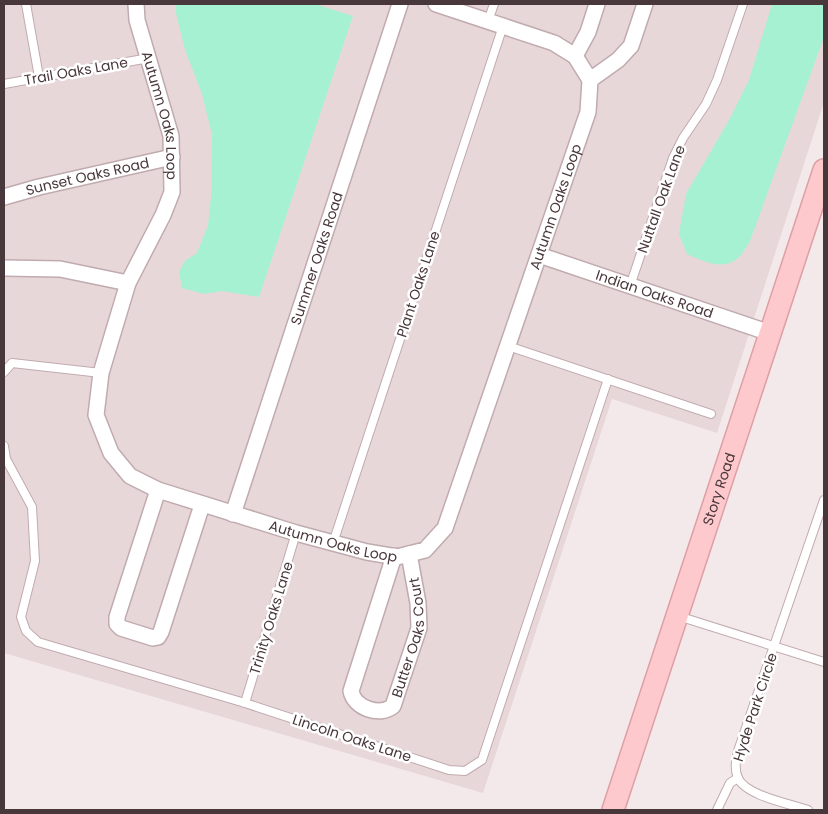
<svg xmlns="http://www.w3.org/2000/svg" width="828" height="814" viewBox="0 0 828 814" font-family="Poppins,sans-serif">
<rect width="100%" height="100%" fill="#f4e9ea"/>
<polygon fill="#e8d7d9" points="4,4 824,4 824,102 717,433 612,399 483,793 4,653"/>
<g fill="#a6f1d2">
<polygon points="176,4 315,4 353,16 259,297 222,291 204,294 182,288 179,272 185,261 197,253 208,225 211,197 212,135 202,94 185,50 176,13"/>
<path d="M 772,4 L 824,4 L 824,37 L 750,241 C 747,246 743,253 739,257 C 724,272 703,261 687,254 L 679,234 L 686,194 L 729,120 L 749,80 Z"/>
</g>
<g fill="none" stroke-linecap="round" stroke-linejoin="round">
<defs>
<g id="lane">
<polyline points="26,4 39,77"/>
<polyline points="488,21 494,4"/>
<polyline points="4,84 149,58"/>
<polyline points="630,286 673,158 683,138 706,104 717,80 743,4"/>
<polyline points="508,346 711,414"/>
<polyline points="4,372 12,363 101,373"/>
<polyline points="4,446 6,459 32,507 35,561 21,617 26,631 38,642 245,703 449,770 465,771 482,760 608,379"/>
<polyline points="333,543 503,26"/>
<polyline points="678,616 824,662"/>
<polyline points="245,703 296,533"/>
<polyline points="717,810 730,783 738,778"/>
<path d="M 808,810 C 791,804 746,796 738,778 C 734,769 736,760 738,751 L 824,500"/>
</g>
<g id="street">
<path id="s1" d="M 136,4 L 137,20 L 171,136 L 172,192 L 163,215 L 128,283 L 101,373 L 96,415 L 111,453 L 130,476 L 158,490 L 296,533 L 367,552 L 397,557 L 425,550 L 445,528 L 588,112 L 590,80 L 575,56 L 554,43 L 436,4"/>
<polyline points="575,56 588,32 597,4"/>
<polyline points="590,80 618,60 631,46 645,4"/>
<path id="s2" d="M 4,197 L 39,187 L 172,157"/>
<path id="s3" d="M 539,255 L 770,333"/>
<polyline points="4,268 60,269 128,283"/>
<polyline points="158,490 117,617 117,624 121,628 153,638 158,637 161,632 202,505"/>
<path id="s4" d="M 233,514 L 400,4"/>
<path id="s5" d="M 394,556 L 351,691 C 354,708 380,717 393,706 L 419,628 L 418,603 L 409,554"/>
</g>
<g id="secondary">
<path id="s6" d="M 613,810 L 824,170"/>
</g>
</defs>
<use href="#lane" stroke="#c0abaf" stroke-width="10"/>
<use href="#street" stroke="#c0abaf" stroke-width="18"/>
<use href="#secondary" stroke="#dd9fa4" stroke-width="24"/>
<use href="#lane" stroke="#fff" stroke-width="8"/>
<use href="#street" stroke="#fff" stroke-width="15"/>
<use href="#secondary" stroke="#fec9cc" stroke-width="21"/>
</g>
<g text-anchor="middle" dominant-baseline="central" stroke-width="5" stroke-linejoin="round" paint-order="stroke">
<g font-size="14" fill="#48373b" stroke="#fff">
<text transform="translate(76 71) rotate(-10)">Trail Oaks Lane</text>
<text stroke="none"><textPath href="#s1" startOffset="115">Autumn Oaks Loop</textPath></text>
<text stroke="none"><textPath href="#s2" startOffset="86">Sunset Oaks Road</textPath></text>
<text transform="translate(661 199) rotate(-70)">Nuttall Oak Lane</text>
<text stroke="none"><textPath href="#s1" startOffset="1179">Autumn Oaks Loop</textPath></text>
<text stroke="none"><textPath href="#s4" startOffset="269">Summer Oaks Road</textPath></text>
<text transform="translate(418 284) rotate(-72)">Plant Oaks Lane</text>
<text stroke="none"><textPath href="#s3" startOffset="122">Indian Oaks Road</textPath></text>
<text stroke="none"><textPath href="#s6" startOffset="338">Story Road</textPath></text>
<text stroke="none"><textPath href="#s1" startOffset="715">Autumn Oaks Loop</textPath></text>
<text transform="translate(271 618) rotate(-73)">Trinity Oaks Lane</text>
<text stroke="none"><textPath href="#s5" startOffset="265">Butter Oaks Court</textPath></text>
<text transform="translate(755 707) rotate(-72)">Hyde Park Circle</text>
<text transform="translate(352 738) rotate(18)">Lincoln Oaks Lane</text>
</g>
</g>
<rect width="828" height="814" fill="none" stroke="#48373b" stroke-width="10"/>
</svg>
